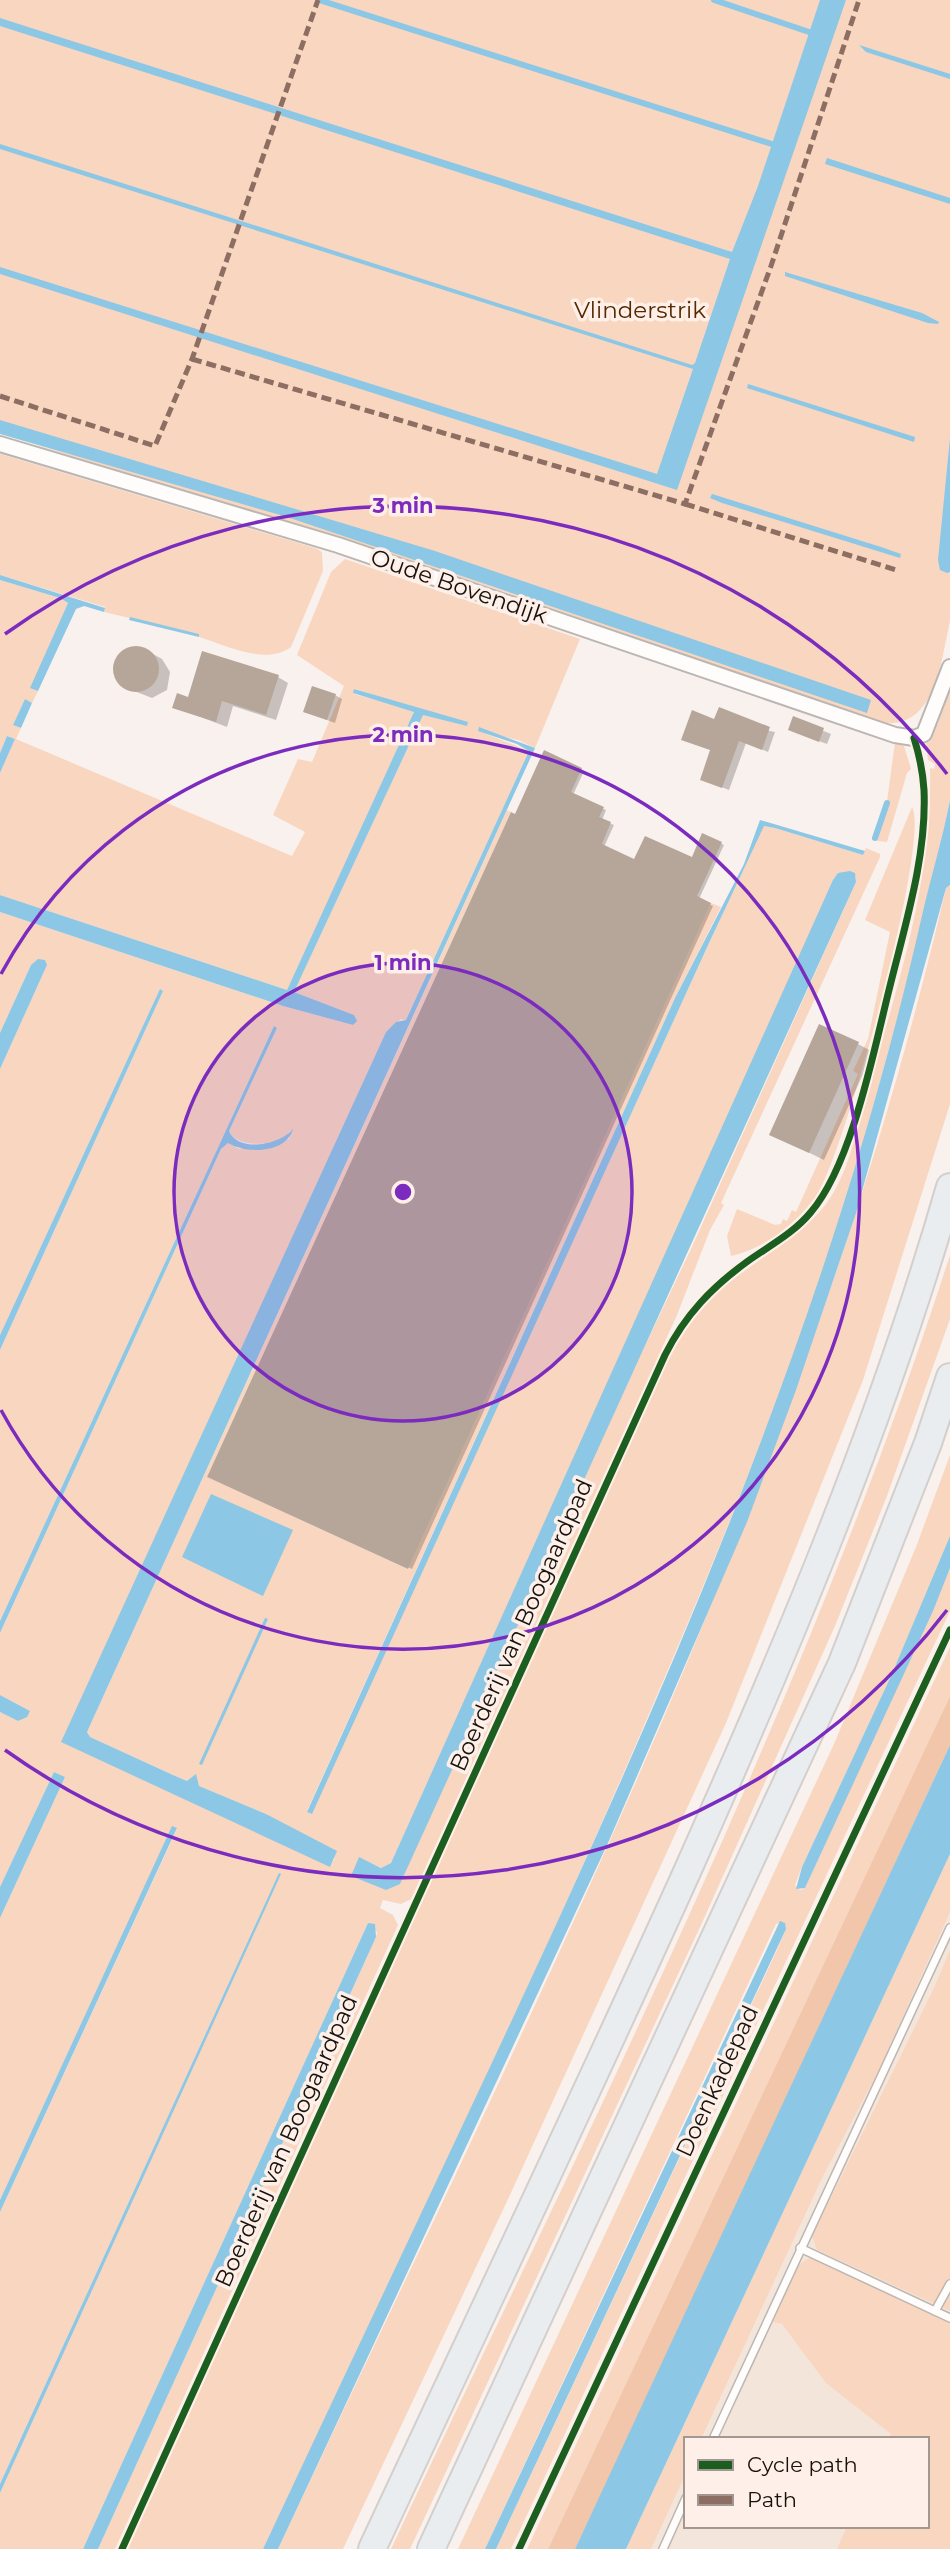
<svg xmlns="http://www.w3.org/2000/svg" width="950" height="2549" viewBox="0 0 950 2549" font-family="Montserrat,sans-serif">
<rect width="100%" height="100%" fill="#f9f1ed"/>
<path fill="#f4e5db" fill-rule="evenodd" d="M 950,1871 L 950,2549 L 634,2549 ZM 686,2439 L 927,2439 L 927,2526 L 686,2526 Z"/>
<g fill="#f9d6bf" fill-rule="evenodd">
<path d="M 0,0 L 950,0 L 950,621 C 941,660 936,728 884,723 L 496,589 L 277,519 L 0,436 L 100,462 L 0,430 Z"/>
<path d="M 0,454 L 315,548 L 322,552 L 323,571 L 291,647 C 265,666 226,645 199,637 L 198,634 L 104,612 L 105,607 L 0,575 Z"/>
<path d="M 345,559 L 580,639 L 535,748 L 518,740 L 479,731 L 529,751 L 406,1020 L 401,1019 L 386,1032 L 62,1742 L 330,1866 L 335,1858 L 266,1814 L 199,1786 L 192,1778 L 187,1781 L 173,1775 L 90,1737 L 87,1732 L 507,810 L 511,812 L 207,1477 L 408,1569 L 711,903 L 721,907 L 675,998 L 307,1811 L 311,1814 L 709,943 L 763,826 L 775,828 L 863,855 L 866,848 L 880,854 L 880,857 L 721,1203 L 724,1205 L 710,1230 L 677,1315 L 411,1899 L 401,1904 L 383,1900 L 380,1908 L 393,1915 L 398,1925 L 115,2549 L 98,2549 L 376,1937 L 377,1932 L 368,1923 L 83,2549 L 0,2549 L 0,2493 L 279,1873 L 0,2484 L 0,2212 L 177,1829 L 172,1827 L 0,2200 L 0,1918 L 65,1777 L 54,1772 L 0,1887 L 0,1712 L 18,1721 L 30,1711 L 0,1695 L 0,1633 L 221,1149 L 228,1143 L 239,1149 L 289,1139 L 291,1130 C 283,1146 238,1150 229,1131 L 277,1028 L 274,1026 L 0,1621 L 0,1350 L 163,991 L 160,989 L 0,1335 L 0,1069 L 47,965 L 31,965 L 0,1033 L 0,912 L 283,1006 L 353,1025 L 354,1015 L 294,992 L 423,714 L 467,726 L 355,689 L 354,694 L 414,711 L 410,724 L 287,990 L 0,895 L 0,773 L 15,739 L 7,736 L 0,753 L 0,580 L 60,598 L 68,603 L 31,688 L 38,691 L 32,703 L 25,699 L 13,725 L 21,728 L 16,739 L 292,856 L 305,832 L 273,815 L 298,759 L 312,762 L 344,686 L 297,655 L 331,572 ZM 838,873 L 856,877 L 856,882 L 691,1249 L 386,1890 L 359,1858 L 382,1868 L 391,1863 Z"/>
<path d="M 950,686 L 950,800 L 946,819 C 916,950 883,1081 843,1209 C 790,1378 722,1544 652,1707 C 531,1991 395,2269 263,2549 L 128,2549 L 671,1354 C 688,1323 707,1299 735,1278 C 766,1254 801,1236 826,1204 C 849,1173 856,1131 866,1095 C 897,990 933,878 930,768 L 934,769 L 935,764 L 928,760 L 926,739 L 938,724 Z"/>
<polygon points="895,742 904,746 911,769 907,773 887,842 872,840 886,809"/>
<path d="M 912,807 C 931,840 843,1159 816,1196 C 797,1223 764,1249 731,1256 L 727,1236 L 737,1209 L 775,1225 L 781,1224 L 783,1219 L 787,1221 L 792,1210 L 796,1212 L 858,1074 L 853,1071 L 868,1039 L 890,932 L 865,920 Z"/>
<path d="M 950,885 L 950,1104 L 863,1380 L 726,1723 L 509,2197 L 343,2549 L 278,2549 C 531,2009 811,1472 946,888 Z"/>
<path d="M 950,1255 L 950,1319 L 887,1496 L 835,1626 L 701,1925 L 410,2549 L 391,2549 C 590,2124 806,1703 950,1255 Z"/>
<polygon points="950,1455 950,1536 891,1676 802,1867 795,1885 800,1890 805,1888 950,1568 950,1611 511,2549 496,2549 777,1950 786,1929 783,1922 776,1924 485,2549 458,2549 834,1744 916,1547"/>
<polygon points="950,1647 950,1696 548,2549 527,2549"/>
<polygon points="950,1854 950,1912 879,2070 823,2176 701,2439 686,2439 686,2473 651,2549 626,2549"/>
<polygon points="950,1950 950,2311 817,2250 812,2236 934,1988"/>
<polygon points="811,2257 950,2322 950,2549 837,2549 847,2526 927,2526 927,2439 888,2439 891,2434 826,2383 782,2324 773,2322 798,2265"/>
</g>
<polygon fill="#f1c6aa" points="950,1696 950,1745 627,2440 575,2549 548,2549"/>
<g fill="#8cc7e5">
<polygon points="820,0 846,0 677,490 0,274 0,267 657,474 693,369 0,149 0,144 692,365 695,363 730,259 0,26 0,18 732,252 758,186"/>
<polygon points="859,45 950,74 950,79 866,52"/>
<polygon points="827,158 950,198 950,204 825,164"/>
<polygon points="785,272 922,313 939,322 938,324 928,323 785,276"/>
<polygon points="748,384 915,437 914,442 747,388"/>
<polygon points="0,420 435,551 871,700 867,713 287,517 0,434"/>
<polygon points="950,438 950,572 947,573 940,570 938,560"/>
<polygon points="712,494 881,547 901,554 900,558 722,503 710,498"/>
<polygon points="0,575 105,608 104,612 84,606 76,609 38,691 30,688 68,603 60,598 0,580"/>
<polygon points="130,617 199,634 199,637 129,620"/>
<polygon points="354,689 468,722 467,726 423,715 294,992 354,1015 357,1021 353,1025 283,1006 0,912 0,895 287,990 414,712 353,693"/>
<polygon points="25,699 32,703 21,728 13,725"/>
<polygon points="479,727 535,748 87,1732 90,1737 173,1775 187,1781 196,1774 199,1786 266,1814 337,1851 330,1867 61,1742 386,1032 396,1022 406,1020 529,751 517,744 478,731"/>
<polygon points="7,736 15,739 0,773 0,753"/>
<path d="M 950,800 L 950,885 L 946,888 L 856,1213 L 796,1390 L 747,1522 L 608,1843 L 278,2549 L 263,2549 C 338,2389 414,2229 489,2069 C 663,1698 830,1321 921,920 C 930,880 942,841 950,800 Z"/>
<polygon points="760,820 865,851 863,855 775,828 764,826 709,943 312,1814 307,1812 675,998 744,864"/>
<polygon points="850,871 855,873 856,882 400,1884 386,1890 351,1876 359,1857 381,1868 391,1863 833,880 838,873"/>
<polygon points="38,959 45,960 47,965 0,1069 0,1033 31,965"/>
<polygon points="160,989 163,991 0,1350 0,1335"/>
<path d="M 274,1026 L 277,1028 L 229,1131 C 239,1154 281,1144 293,1129 C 286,1154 246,1154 228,1143 L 221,1149 L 0,1633 L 0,1621 Z"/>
<polygon points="211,1494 293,1530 263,1596 182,1557"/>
<polygon points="950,1536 950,1568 933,1611 805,1888 796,1889 802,1867 891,1676"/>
<polygon points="265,1618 268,1619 202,1765 199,1764"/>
<polygon points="0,1695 30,1711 27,1717 18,1721 0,1712"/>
<polygon points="950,1745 950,1854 626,2549 575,2549"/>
<polygon points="54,1772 65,1777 0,1918 0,1887"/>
<polygon points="172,1826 177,1828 0,2212 0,2200"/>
<polygon points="279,1873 281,1874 0,2493 0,2484"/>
<polygon points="780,1921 785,1923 786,1929 496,2549 485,2549"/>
<polygon points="368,1923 375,1924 376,1937 98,2549 83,2549"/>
</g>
<g fill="#0003">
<polygon points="130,648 142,648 162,659 170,672 167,690 152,698 124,687 115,673 119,656"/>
<polygon points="278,677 288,683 276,720 233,706 227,727 174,707 189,699"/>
<polygon points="335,695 342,699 335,723 305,712"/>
<polygon points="794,719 831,734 827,744 797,733"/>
<polygon points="715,721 775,732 768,752 746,743 729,790 708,782"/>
<polygon points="545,753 584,771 573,795 606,810 602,820 614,825 604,847 635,861 692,859 703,835 724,845 699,899 713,906 412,1569 210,1477"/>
<polygon points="858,1044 873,1052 824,1160 771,1134"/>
</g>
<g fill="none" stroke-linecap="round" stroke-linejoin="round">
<g stroke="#8cc7e5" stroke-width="6">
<polyline points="319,0 778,146"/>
<polyline points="714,0 815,34"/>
<polyline points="875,838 887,803"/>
</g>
</g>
<g fill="#b6a69a">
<circle cx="136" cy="669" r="23"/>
<polygon points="202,651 279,675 266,715 222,701 216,722 172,708 177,693 188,697"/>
<polygon points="312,686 336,694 327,720 303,712"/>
<polygon points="719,707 770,727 762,750 739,741 722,788 700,780 710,750 681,740 692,710 714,719"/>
<polygon points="793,716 824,728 819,742 788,730"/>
<polygon points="544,750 582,768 571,792 604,807 599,817 611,822 602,844 634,859 645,836 692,857 702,833 722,842 697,896 711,903 408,1569 207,1477 511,812 515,814"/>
<polygon points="819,1024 859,1042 809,1153 769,1135"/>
</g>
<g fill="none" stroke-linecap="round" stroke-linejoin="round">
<defs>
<g id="service">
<polyline points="800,2248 950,2318"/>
<polyline points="935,2311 950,2284"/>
<polyline points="713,2439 950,1928"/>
<polyline points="663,2549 686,2498"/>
</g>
<polyline id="minor" points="0,444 338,545 895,735 914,738 924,734 950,667"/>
<g id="motorway">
<path d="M 372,2549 C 477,2324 584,2100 686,1874 C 787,1648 881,1426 950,1187"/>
<polyline points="431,2549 842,1663 928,1443 950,1377"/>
</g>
</defs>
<use href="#service" stroke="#bcb6b2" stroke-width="10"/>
<use href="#minor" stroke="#bcb6b2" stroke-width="18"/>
<use href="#motorway" stroke="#d3cfcd" stroke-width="30"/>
<use href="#service" stroke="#fefdfc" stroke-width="7"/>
<use href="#minor" stroke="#fefdfc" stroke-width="14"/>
<use href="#motorway" stroke="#e9edf0" stroke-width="26"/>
<g stroke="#8d6e63" stroke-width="5" stroke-dasharray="10 5" stroke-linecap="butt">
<polyline points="192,359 685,504 771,266 859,0"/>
<polyline points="0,396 155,446 192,359 318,0"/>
<polyline points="685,504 896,570"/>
</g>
<defs>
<g id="cycleway">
<path d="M 122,2549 L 665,1355 C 685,1315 712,1287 748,1261 C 769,1246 794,1233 811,1212 C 851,1165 873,1055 888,994 C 904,928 927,858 924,790 C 923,773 919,754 914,738"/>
<polyline points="519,2549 950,1630"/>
</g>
</defs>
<use href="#cycleway" stroke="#fef0e8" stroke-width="11"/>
<use href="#cycleway" stroke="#1b5e20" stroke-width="7"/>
</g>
<circle cx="403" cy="1192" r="229" fill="#7b2cbf" fill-opacity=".12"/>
<g fill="none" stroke="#7b2cbf" stroke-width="3.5">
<circle cx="403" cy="1192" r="229"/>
<path d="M1 974A457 457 0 1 1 1 1410"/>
<path d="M947 1610A686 686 0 0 1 5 1750M5 634A686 686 0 0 1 947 774"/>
</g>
<g text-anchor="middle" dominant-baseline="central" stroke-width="7" stroke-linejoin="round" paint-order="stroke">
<g font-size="23" fill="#562901" stroke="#fef0e8">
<text x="640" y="310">Vlinderstrik</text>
</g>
<g font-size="23" fill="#17120e" stroke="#fef0e8">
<text transform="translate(459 586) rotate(19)">Oude Bovendijk</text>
<text transform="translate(521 1625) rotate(-66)">Boerderij van Boogaardpad</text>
<text transform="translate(717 2081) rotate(-65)">Doenkadepad</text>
<text transform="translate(286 2141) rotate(-66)">Boerderij van Boogaardpad</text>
</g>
</g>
<circle cx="403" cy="1192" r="10" fill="#7b2cbf" stroke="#fef0e8" stroke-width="3.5"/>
<g font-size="21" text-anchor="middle" font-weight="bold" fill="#7b2cbf" stroke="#fef0e8" stroke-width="7" stroke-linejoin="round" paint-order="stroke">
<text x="403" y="513">3 min</text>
<text x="403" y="742">2 min</text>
<text x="403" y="970">1 min</text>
</g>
<rect x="684" y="2437" width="245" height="91" fill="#fef0e8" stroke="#a29791" stroke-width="2"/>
<rect x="698" y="2460" width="35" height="10" fill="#1b5e20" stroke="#a29791" stroke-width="2"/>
<text x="747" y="2472" font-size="21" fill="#17120e">Cycle path</text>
<rect x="698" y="2495" width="35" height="10" fill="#8d6e63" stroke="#a29791" stroke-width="2"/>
<text x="747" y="2507" font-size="21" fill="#17120e">Path</text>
</svg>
